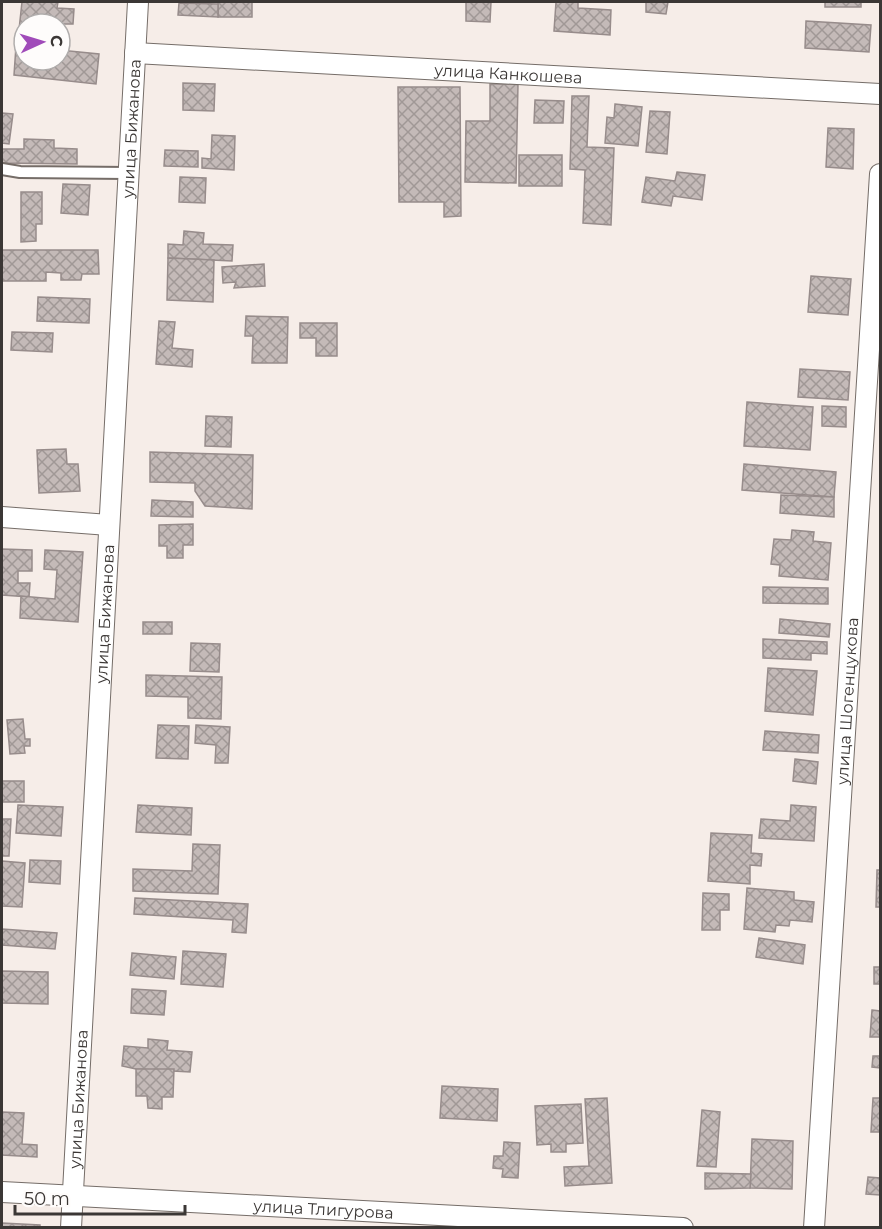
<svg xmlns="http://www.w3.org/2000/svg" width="882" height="1229" viewBox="0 0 882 1229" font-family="Montserrat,sans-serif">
<defs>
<pattern id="building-cross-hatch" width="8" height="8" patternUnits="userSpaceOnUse" patternTransform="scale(1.5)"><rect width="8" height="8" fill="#c4bab8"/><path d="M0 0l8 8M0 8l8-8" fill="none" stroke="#a09896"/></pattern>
</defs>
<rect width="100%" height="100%" fill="#f6ede8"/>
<g fill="url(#building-cross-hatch)" stroke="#978c8b" stroke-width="1.5">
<polygon points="22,2 58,2 57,8 74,9 73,24 24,24 24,40 18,39"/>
<rect x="218" y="2" width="34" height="15"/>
<polygon points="466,2 491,2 490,22 466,21"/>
<polygon points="556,2 578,2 578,8 611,10 610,35 554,31"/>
<polygon points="641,2 668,2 666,14 646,12 646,2"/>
<rect x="825" y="2" width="36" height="5"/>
<polygon points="179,3 218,4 218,17 178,15"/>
<polygon points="806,21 871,25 869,52 805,48"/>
<polygon points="16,46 24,46 24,60 60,60 60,50 99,54 96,84 14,75"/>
<polygon points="183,83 215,84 214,111 183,110"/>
<polygon points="490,84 518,84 516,183 465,182 466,121 490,121"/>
<polygon points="398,87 460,87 461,216 444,217 444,202 399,202"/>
<polygon points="572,96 589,96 587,147 614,148 611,225 583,223 585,170 570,169"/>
<polygon points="535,100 564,101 563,123 534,123"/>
<polygon points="615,104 642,107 638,146 605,143 607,117 614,118"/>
<polygon points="650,111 670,112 667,154 646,152"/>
<polygon points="2,113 13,114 9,144 2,143"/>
<polygon points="828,128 854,129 853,169 826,167"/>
<polygon points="212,135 235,136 234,170 202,168 202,158 211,159"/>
<polygon points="24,139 54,140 54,148 77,149 77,164 2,163 2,149 24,149"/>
<polygon points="165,150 198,151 198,167 164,166"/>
<rect x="519" y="155" width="43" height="31"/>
<polygon points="677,172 705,175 702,200 673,196 671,206 642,202 646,177 675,181"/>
<polygon points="180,177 206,178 205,203 179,202"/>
<polygon points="63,184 90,185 88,215 61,213"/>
<polygon points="21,192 42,192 42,224 36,224 36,241 21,242"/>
<polygon points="184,231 204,233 203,244 233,245 232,261 168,258 168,244 183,245"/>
<polygon points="2,250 98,250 99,274 82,274 81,280 61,280 61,273 46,272 46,281 2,281"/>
<polygon points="168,258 214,260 213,302 167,300"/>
<polygon points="264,264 265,286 234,288 236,282 223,283 222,267"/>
<polygon points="811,276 851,279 848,315 808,312"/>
<polygon points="38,297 90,299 89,323 37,321"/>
<polygon points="246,316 288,317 287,363 252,363 253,336 245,336"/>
<polygon points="159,321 175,322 172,348 193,350 192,367 156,364"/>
<polygon points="300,323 337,323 337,356 316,356 316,338 300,338"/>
<polygon points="12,332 53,333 52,352 11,350"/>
<polygon points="800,369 850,372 848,400 798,397"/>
<polygon points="747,402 813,407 810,450 744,446"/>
<polygon points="822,406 846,407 846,427 822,426"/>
<polygon points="206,416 232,417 231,447 205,446"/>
<polygon points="66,449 67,464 78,464 80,491 39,493 37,450"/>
<polygon points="150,452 253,455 252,509 205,506 195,491 195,483 150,482"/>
<polygon points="744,464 836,472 834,497 742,490"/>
<polygon points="781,495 834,497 834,517 780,513"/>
<polygon points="152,500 193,502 193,517 151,516"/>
<polygon points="193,524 193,545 183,545 183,558 167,558 167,546 159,546 159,525"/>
<polygon points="792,530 814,532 813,541 831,543 828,580 779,576 780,565 771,564 774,539 791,540"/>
<polygon points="2,549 32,550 32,571 18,571 18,583 30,583 29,597 2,595"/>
<polygon points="45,550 83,552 78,622 20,618 21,596 55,599 57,570 44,569"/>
<polygon points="763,587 828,588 828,604 763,603"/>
<polygon points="780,619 830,624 829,637 779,633"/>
<rect x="143" y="622" width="29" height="12"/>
<polygon points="763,639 827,642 827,654 811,653 811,660 763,658"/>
<polygon points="191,643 220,644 219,672 190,671"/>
<polygon points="768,668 817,671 813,715 765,711"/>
<polygon points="146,675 222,677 221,719 188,718 188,697 146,696"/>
<polygon points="23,719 25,739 30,739 30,746 24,746 25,753 10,754 7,720"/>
<polygon points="158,725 189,726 188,759 156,758"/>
<polygon points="196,725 230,727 228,763 215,763 216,745 195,743"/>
<polygon points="765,731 819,735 818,753 763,750"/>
<polygon points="795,759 818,762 816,784 793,781"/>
<rect x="2" y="781" width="22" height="21"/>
<polygon points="18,805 63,807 61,836 16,833"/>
<polygon points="138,805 192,808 191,835 136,832"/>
<polygon points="791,805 816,807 814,841 759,838 761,819 790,821"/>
<polygon points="2,819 11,819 9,856 2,856"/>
<polygon points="711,833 752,835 751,853 762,854 761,866 750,865 750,884 708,881"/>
<polygon points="193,844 220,845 218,894 133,891 133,869 192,871"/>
<polygon points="30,860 61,861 60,884 29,882"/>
<polygon points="2,861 25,863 22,907 2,906"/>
<polygon points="877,870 880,870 880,907 876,907"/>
<polygon points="747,888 794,892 794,900 814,902 812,922 790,920 789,926 776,925 775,932 744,929"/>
<polygon points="703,893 729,894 729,910 720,910 720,930 702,930"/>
<polygon points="135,898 248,904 246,933 232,932 233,920 134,914"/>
<polygon points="2,929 57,933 55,949 2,945"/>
<polygon points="759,938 805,945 803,964 756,957"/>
<polygon points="183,951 226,954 223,987 181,984"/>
<polygon points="132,953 176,957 174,979 130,975"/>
<rect x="874" y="967" width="6" height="17"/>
<polygon points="2,971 48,972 48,1004 2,1003"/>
<polygon points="132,989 166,991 164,1015 131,1013"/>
<polygon points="872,1010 880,1011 880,1037 870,1037"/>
<polygon points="148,1039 168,1041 167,1050 192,1052 190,1072 136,1069 122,1066 124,1046 148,1048"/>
<polygon points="873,1056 880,1056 880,1068 872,1067"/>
<polygon points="136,1069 174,1069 173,1097 162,1097 162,1109 148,1108 147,1096 136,1096"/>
<polygon points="442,1086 498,1089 497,1121 440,1118"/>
<polygon points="607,1098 612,1183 565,1186 564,1167 589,1166 585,1099"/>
<polygon points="873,1098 880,1098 880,1132 871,1132"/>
<polygon points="581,1104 583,1143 566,1144 566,1152 551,1152 551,1144 537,1145 535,1106"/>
<polygon points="702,1110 720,1112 716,1167 697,1166"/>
<polygon points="2,1112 24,1113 22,1144 37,1145 37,1157 2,1155"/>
<polygon points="752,1139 793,1141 792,1189 750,1188"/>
<polygon points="504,1142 520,1143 518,1178 502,1177 503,1169 493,1168 494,1156 503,1156"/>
<polygon points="705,1173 751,1174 750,1188 705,1189"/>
<polygon points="868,1177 880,1178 880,1195 866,1194"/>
<polygon points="2,1223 40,1225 40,1228 2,1228"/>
</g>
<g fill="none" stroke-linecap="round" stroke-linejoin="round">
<defs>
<polyline id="service" points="2,169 20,172 128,173"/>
<g id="minor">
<path id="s1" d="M 135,53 L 880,94"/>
<polyline points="2,517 109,525"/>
<path id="s2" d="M 2,1192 L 683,1228"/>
<path id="s3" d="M 71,1228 L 138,2"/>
<path id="s4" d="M 814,1228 L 880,174"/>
</g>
</defs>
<use href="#service" stroke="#756d68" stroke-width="14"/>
<use href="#minor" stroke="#756d68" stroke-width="22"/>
<use href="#service" stroke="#fff" stroke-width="10"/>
<use href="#minor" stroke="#fff" stroke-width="20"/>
</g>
<g text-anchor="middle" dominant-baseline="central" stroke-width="4.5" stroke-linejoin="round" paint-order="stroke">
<g font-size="16" fill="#3b3735" stroke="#fefcfb">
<text stroke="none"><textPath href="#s1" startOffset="374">улица Канкошева</textPath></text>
<text stroke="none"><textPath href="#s3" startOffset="1101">улица Бижанова</textPath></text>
<text stroke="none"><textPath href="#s3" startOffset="615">улица Бижанова</textPath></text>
<text stroke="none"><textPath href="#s4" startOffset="528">улица Шогенцукова</textPath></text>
<text stroke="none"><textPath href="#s3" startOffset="129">улица Бижанова</textPath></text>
<text stroke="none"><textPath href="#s2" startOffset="322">улица Тлигурова</textPath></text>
</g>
</g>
<rect width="882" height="1229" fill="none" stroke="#3b3735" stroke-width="6"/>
<g transform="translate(42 42) rotate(86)"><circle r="28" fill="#fefcfb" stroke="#b0adac" stroke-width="1.5"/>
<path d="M0-4.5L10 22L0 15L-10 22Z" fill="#a04bb9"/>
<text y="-9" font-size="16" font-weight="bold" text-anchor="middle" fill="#3b3735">С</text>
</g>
<path d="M15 1205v9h170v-9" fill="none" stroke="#3b3735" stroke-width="3"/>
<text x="24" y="1205" font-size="18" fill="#3b3735" stroke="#fefcfb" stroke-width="4.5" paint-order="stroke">50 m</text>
</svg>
